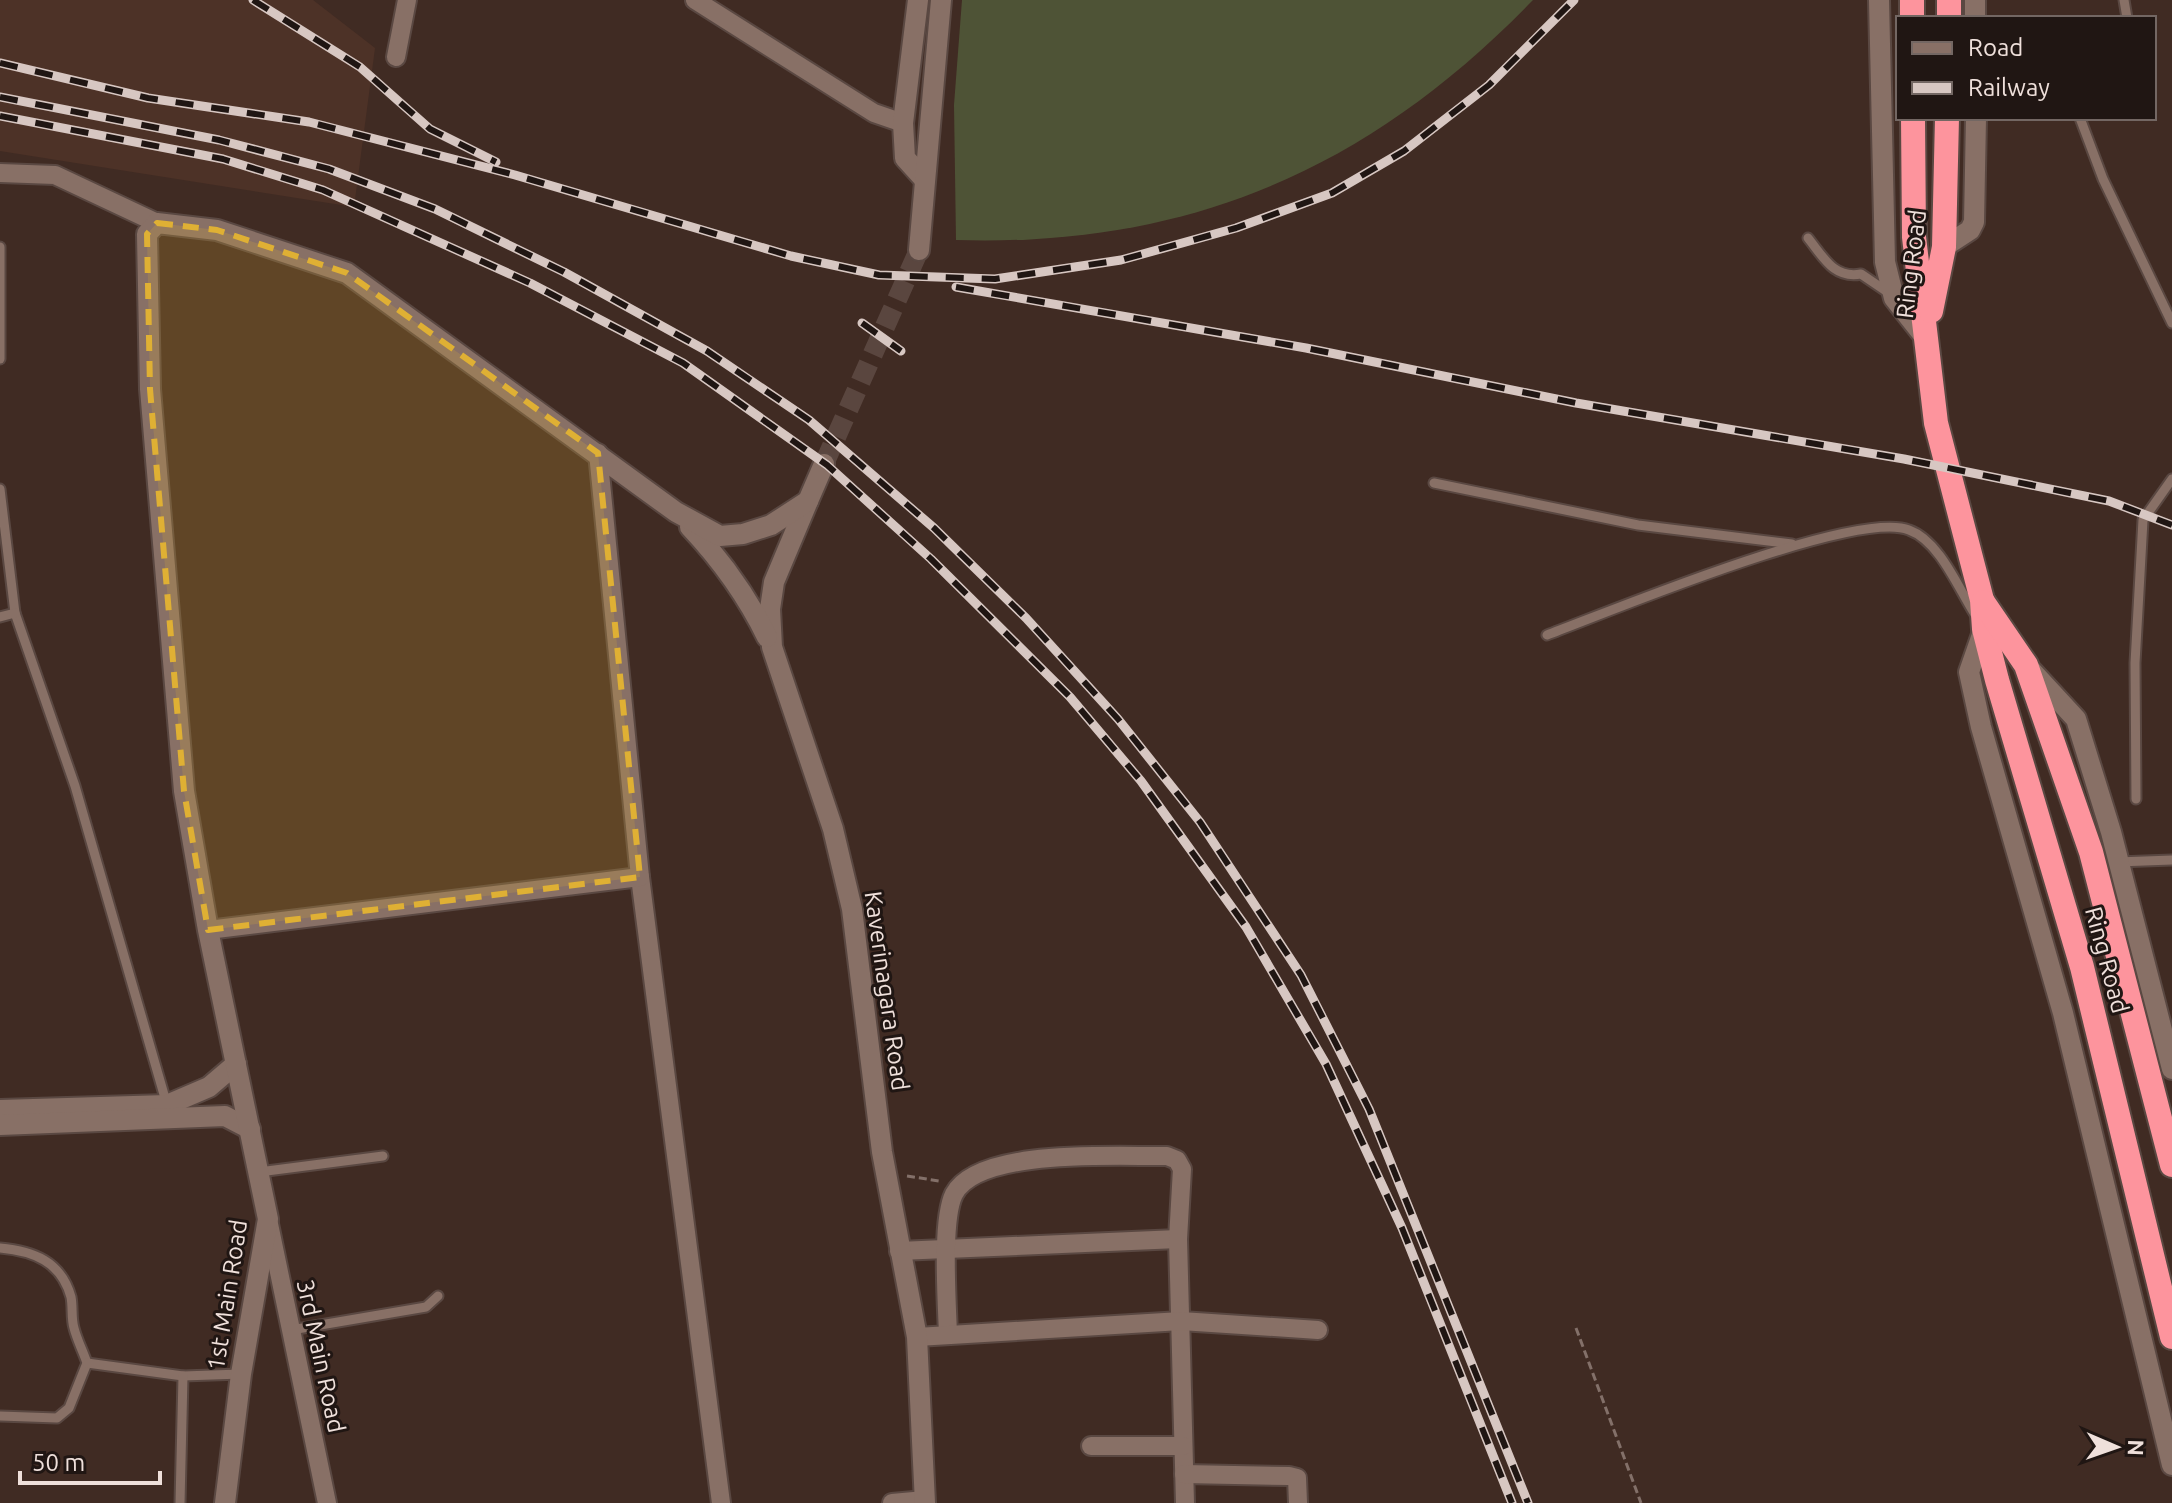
<svg xmlns="http://www.w3.org/2000/svg" width="2172" height="1503" viewBox="0 0 2172 1503" font-family="Ubuntu,sans-serif">
<rect width="100%" height="100%" fill="#402b23"/>
<polygon fill="#4d3227" points="0,0 313,0 375,48 354,207 0,151"/>
<path fill="#4e5336" d="M 962,0 L 1533,0 C 1370,168 1191,247 956,240 L 954,105 Z"/>
<g fill="none" stroke-linecap="round" stroke-linejoin="round">
<polyline stroke="#5a463f" stroke-width="20" stroke-dasharray="20 10" stroke-linecap="butt" points="824,464 919,250"/>
<defs>
<g id="lane">
<polyline points="2124,0 2127,18"/>
<polyline points="2080,118 2103,179 2172,323"/>
<path d="M 1808,238 C 1824,258 1834,279 1861,274 L 1889,293"/>
<polyline points="0,247 0,359"/>
<polyline points="1434,483 1638,525 1792,544"/>
<polyline points="0,489 15,613 75,786 167,1105"/>
<polyline points="0,617 15,613"/>
<path d="M 1547,635 C 1611,611 1856,509 1909,530 C 1940,541 1959,590 1976,616"/>
<polyline points="2136,799 2135,663 2143,520 2172,479"/>
<polyline points="2117,862 2172,860"/>
<polyline points="259,1172 383,1156"/>
<path d="M 0,1248 C 33,1251 61,1261 71,1297 C 73,1307 71,1318 74,1328 C 77,1340 83,1351 87,1363 L 69,1408 L 57,1418 L 0,1416"/>
<polyline points="291,1330 426,1307 438,1296"/>
<polyline points="87,1363 183,1376 241,1374"/>
<polyline points="180,1503 183,1376"/>
</g>
<g id="street">
<polyline points="695,0 874,113 903,123"/>
<polyline points="396,57 407,0"/>
<polyline points="0,173 55,175 157,223"/>
<polyline points="598,453 640,877 721,1503"/>
<polyline points="208,930 640,877"/>
<polyline points="269,1224 327,1503"/>
<polyline points="899,1251 1178,1239"/>
<path d="M 948,1335 C 947,1303 941,1220 954,1194 C 979,1147 1120,1157 1167,1156 L 1177,1160 L 1182,1169 L 1178,1239 L 1185,1503"/>
<polyline points="917,1337 1181,1321 1318,1330"/>
<polyline points="1091,1446 1183,1446"/>
<polyline points="1184,1474 1289,1476 1297,1478 1298,1503"/>
<polyline points="892,1503 925,1500"/>
</g>
<g id="secondary">
<polyline points="918,0 903,123 905,158 924,179"/>
<polyline points="1879,0 1885,262 1894,298 1924,336"/>
<polyline points="1975,0 1975,18"/>
<polyline points="1944,247 1970,230 1974,222 1976,118"/>
<polyline points="919,250 941,0"/>
<polyline points="808,501 774,582 770,609 772,647 833,829 852,909 882,1152 917,1337 925,1503"/>
<path d="M 690,527 C 722,561 746,594 767,637"/>
<polyline points="1984,629 1969,672 1981,727 2063,1013 2172,1465"/>
<polyline points="2029,668 2076,719 2111,832 2172,1069"/>
<polyline points="0,1110 167,1105 209,1087 236,1064"/>
<polyline points="0,1125 225,1116 250,1129"/>
<polyline points="225,1503 241,1374 268,1219 208,930 184,791 150,389 147,234 157,223 217,230 347,273 676,512 720,536 743,534 771,525 808,501 824,464"/>
</g>
<g id="highway">
<polyline points="1912,0 1912,18"/>
<polyline points="1949,18 1949,0"/>
<polyline points="1913,118 1914,237 1936,423 1982,600 1984,629 1997,680 2082,967 2172,1337"/>
<polyline points="1931,311 1944,247 1947,118"/>
<polyline points="1983,602 2026,665 2091,852 2172,1165"/>
</g>
</defs>
<use href="#lane" stroke="#5a4842" stroke-width="13"/>
<use href="#street" stroke="#5a4842" stroke-width="22"/>
<use href="#secondary" stroke="#5a4842" stroke-width="24"/>
<use href="#highway" stroke="#5a4842" stroke-width="28"/>
<g stroke="#837069" stroke-width="3" stroke-dasharray="8 4" stroke-linecap="butt">
<polyline points="907,1176 939,1181"/>
<polyline points="1576,1328 1641,1503"/>
</g>
<use href="#lane" stroke="#887066" stroke-width="9"/>
<use href="#street" stroke="#887066" stroke-width="18"/>
<use href="#secondary" stroke="#887066" stroke-width="20"/>
<use href="#highway" stroke="#fd949d" stroke-width="24"/>
<defs>
<g id="rail">
<polyline points="253,0 360,67 430,129 496,162"/>
<polyline points="0,63 148,98 309,122 515,175 791,256 879,275 995,279 1121,260 1236,228 1332,193 1404,151 1489,85 1574,0"/>
<polyline points="0,97 219,140 329,169 435,209 564,272 707,351 809,420 934,528 1026,618 1118,719 1200,822 1301,975 1369,1109 1528,1503"/>
<polyline points="0,116 223,159 323,190 530,283 683,363 827,465 931,559 1070,697 1141,781 1246,927 1326,1064 1402,1228 1512,1503"/>
<polyline points="956,287 1306,348 1576,403 1904,459 2109,501 2172,525"/>
<polyline points="862,323 901,351"/>
</g>
</defs>
<use href="#rail" stroke="#d7c7c2" stroke-width="9"/>
<use href="#rail" stroke="#201613" stroke-width="6" stroke-dasharray="18" stroke-linecap="butt"/>
</g>
<path fill="#dfb034" fill-opacity="0.2" stroke="#dfb034" stroke-width="6" stroke-dasharray="16 10" stroke-linejoin="round" d="M 157,223 L 217,230 L 347,273 L 598,453 L 640,877 L 208,930 L 184,791 L 150,389 L 147,234 Z"/>
<g text-anchor="middle" dominant-baseline="central" stroke-width="6" stroke-linejoin="round" paint-order="stroke">
<g font-size="24" fill="#efe0db" stroke="#201613">
<text transform="translate(1911 264) rotate(-83)">Ring Road</text>
<text transform="translate(2107 960) rotate(75)">Ring Road</text>
<text transform="translate(887 991) rotate(82)">Kaverinagara Road</text>
<text transform="translate(227 1295) rotate(-81)">1st Main Road</text>
<text transform="translate(321 1356) rotate(78)">3rd Main Road</text>
</g>
</g>
<rect x="1896" y="16" width="260" height="104" fill="#201613" stroke="#736763" stroke-width="2"/>
<rect x="1912" y="42" width="40" height="12" fill="#887066" stroke="#736763" stroke-width="2"/>
<text x="1968" y="56" font-size="24" fill="#efe0db">Road</text>
<rect x="1912" y="82" width="40" height="12" fill="#d7c7c2" stroke="#736763" stroke-width="2"/>
<text x="1968" y="96" font-size="24" fill="#efe0db">Railway</text>
<g transform="translate(2116 1447) rotate(92)" stroke="#201613" stroke-width="6" paint-order="stroke">
<path d="M0-6L14 30L0 20L-14 30Z" fill="#efe0db"/>
<text y="-12" font-size="22" font-weight="bold" text-anchor="middle" fill="#efe0db">N</text>
</g>
<path d="M20 1471v12h140v-12" fill="none" stroke="#efe0db" stroke-width="4"/>
<text x="32" y="1471" font-size="24" fill="#efe0db" stroke="#201613" stroke-width="6" paint-order="stroke">50 m</text>
</svg>
